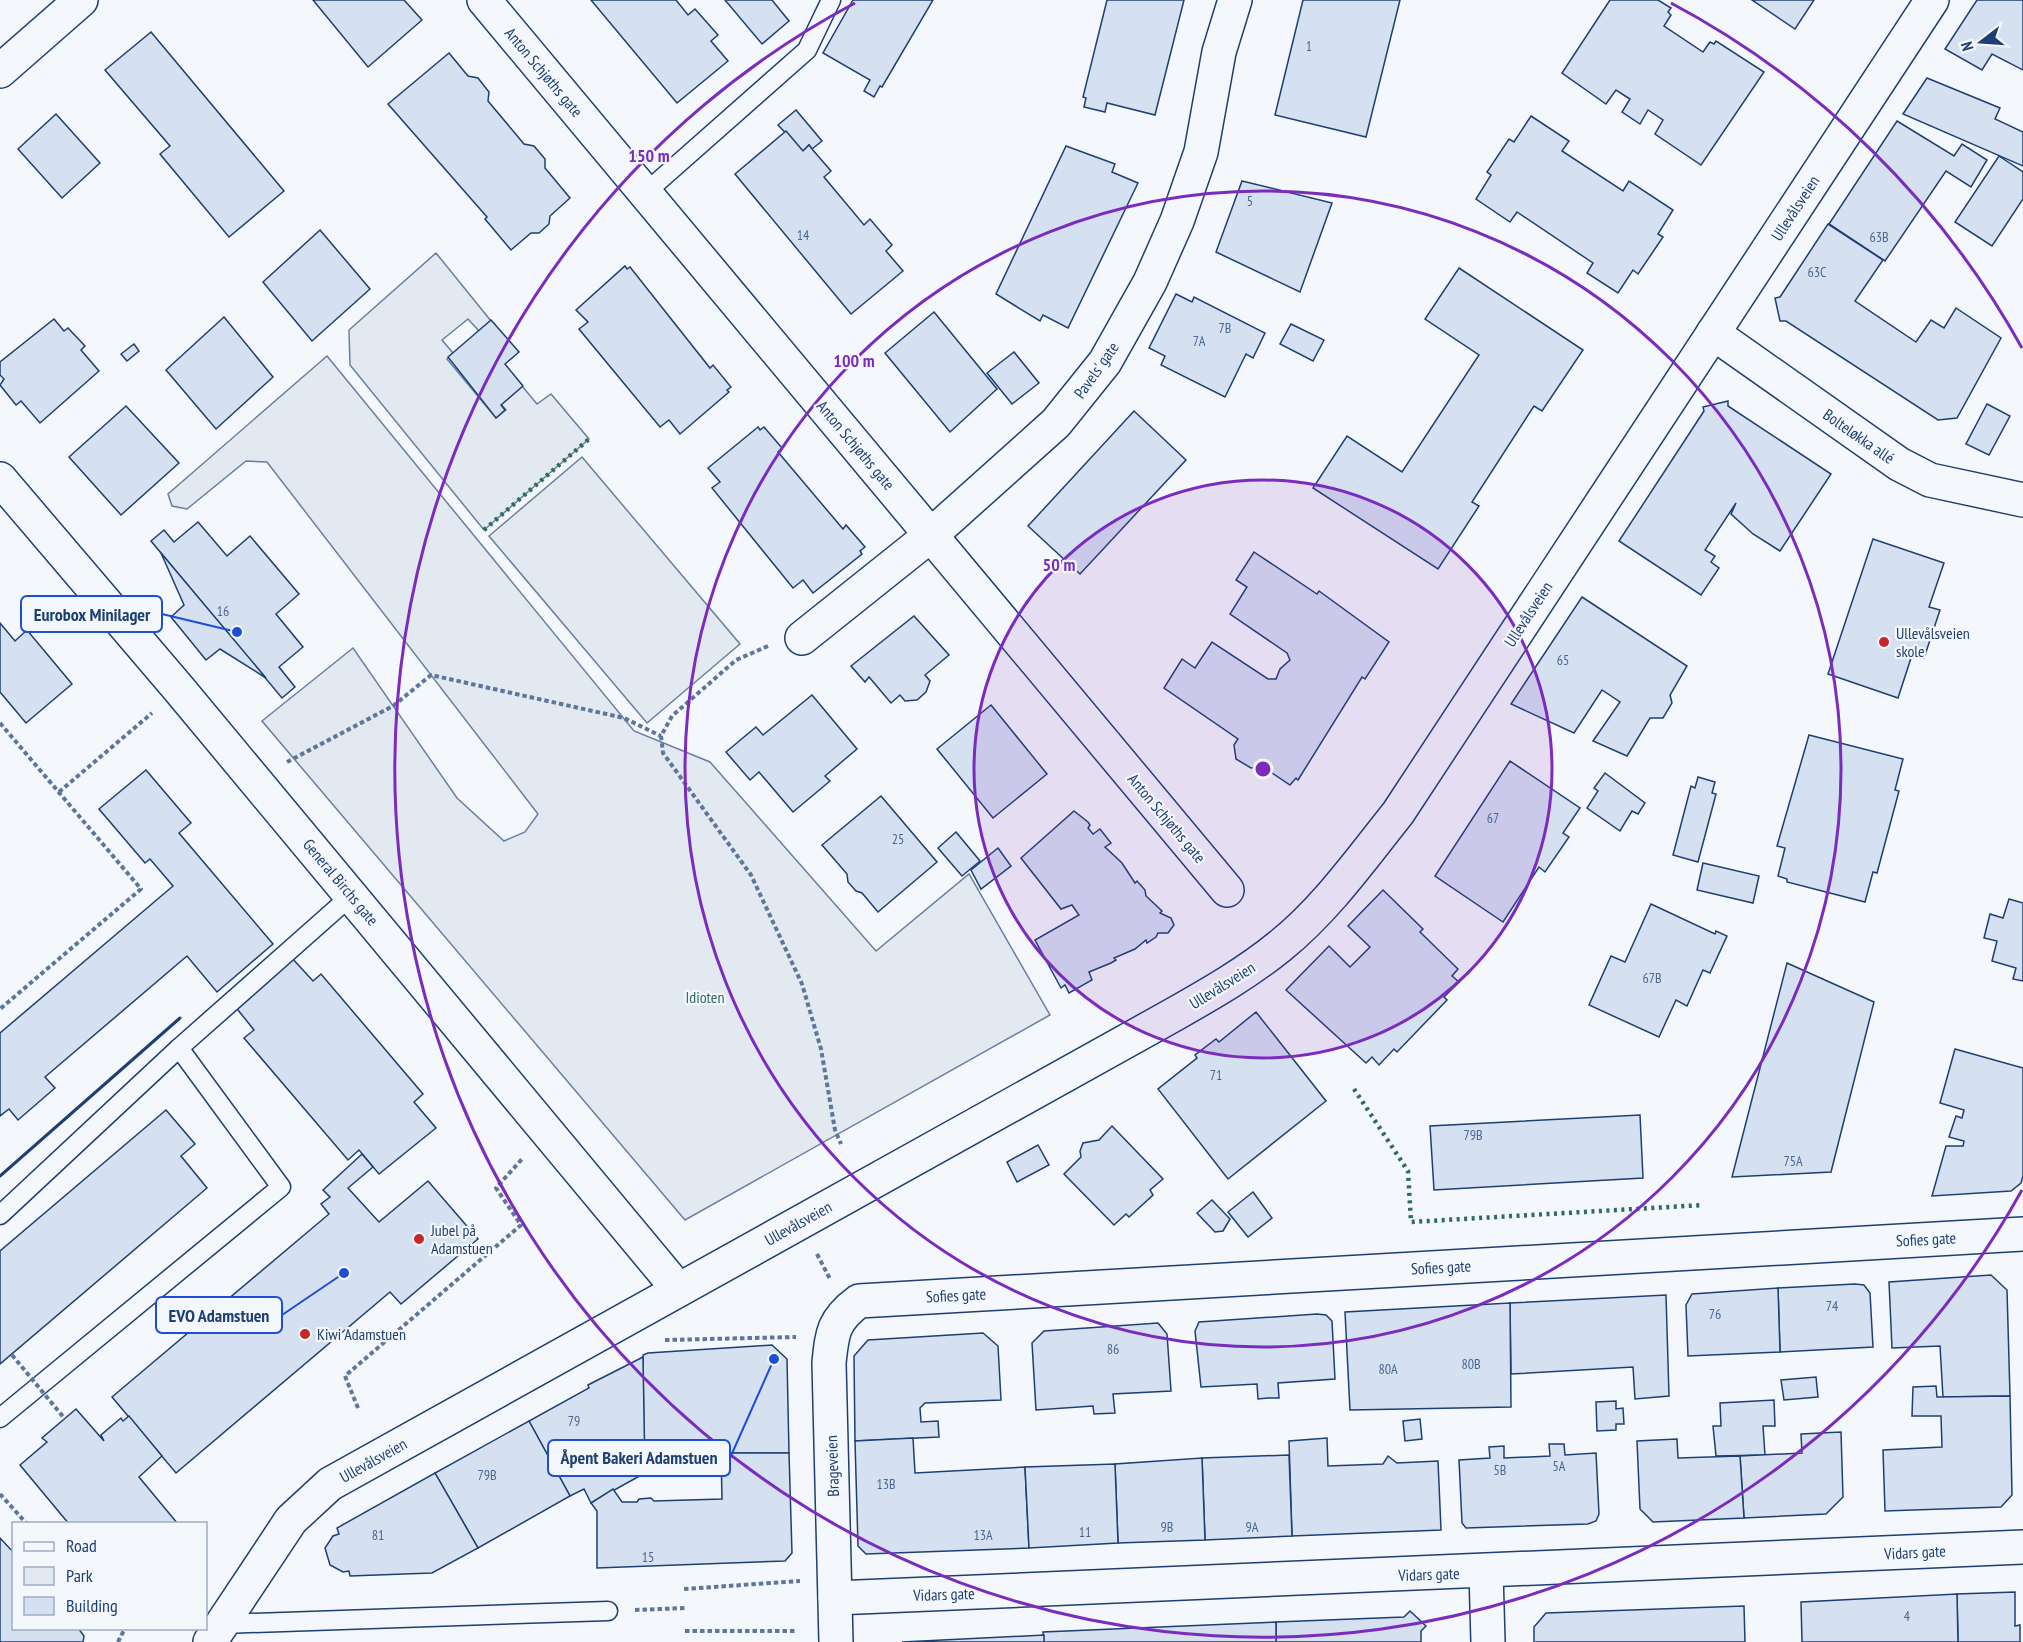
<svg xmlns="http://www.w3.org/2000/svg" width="2023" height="1642" viewBox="0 0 2023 1642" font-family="'PT Sans Narrow',sans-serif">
<rect width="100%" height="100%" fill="#f4f7fb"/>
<g fill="#e3e9f0" stroke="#687fa3" stroke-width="1.5">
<polygon points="436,253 491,321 479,331 468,319 442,340 453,353 447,359 496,418 506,410 501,404 522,386 537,404 551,394 589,439 484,530 350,365 349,330"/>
<polygon points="327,356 634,731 710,762 876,951 969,874 1050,1015 685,1220 262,721 353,648 457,798 504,841 525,832 538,814 267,462 246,461 187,509 172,506 168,494"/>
<polygon points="582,457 740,644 647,723 489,536"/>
</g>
<g fill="#d5e0f0" stroke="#1d3f73" stroke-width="1.5">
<polygon points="313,0 404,0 422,20 368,67"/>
<polygon points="591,0 676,0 688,15 695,9 718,35 711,41 728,61 677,103"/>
<polygon points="725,0 772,0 789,21 762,44"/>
<polygon points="853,0 933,0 882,87 880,86 874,97 864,91 870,80 823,53"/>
<polygon points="1107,0 1184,0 1155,115 1107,103 1105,112 1084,107 1086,98 1083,97"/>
<polygon points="1303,0 1400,0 1366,137 1275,115"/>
<polygon points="1610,0 1658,0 1671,8 1668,12 1671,15 1664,26 1703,52 1710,42 1714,44 1716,41 1764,72 1701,165 1655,134 1663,120 1648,110 1640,124 1622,112 1630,99 1616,90 1606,104 1562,73"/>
<polygon points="1752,0 1814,0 1795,29"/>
<polygon points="1977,0 2023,0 2023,70 1992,54 1982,70 1945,49"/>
<polygon points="151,32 284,191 229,237 160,154 170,146 105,70"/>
<polygon points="449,53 468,76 478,78 489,92 488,101 524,144 534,146 545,159 545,168 570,198 550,216 549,224 539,233 531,233 511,250 485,219 487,217 388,104"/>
<polygon points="1927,78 2000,108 1995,119 2023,132 2023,166 1903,114"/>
<polygon points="796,110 822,141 812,149 809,145 803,151 778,125"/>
<polygon points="56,114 100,163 62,198 18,149"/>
<polygon points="1531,116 1569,141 1562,151 1623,191 1629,181 1673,210 1658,234 1663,237 1638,274 1633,270 1618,293 1587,273 1593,263 1517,212 1510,222 1476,199 1491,175 1487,172 1509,139 1514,142"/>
<polygon points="1897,121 1954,156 1962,144 1987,160 1971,187 1946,171 1885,261 1829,224"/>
<polygon points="786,131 803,151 809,145 812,149 831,171 824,177 864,225 870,219 892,245 886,251 903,271 851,314 735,174"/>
<polygon points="1066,146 1115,164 1112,172 1138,183 1068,328 1043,315 1040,321 996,294"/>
<polygon points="1999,156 2023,172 2023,199 1992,246 1955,222"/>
<polygon points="1242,181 1332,203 1300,292 1216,252"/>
<polygon points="1828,224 1883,260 1855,301 1916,342 1931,320 1944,328 1956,308 2001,338 1957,418 1938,420 1786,321 1780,321 1775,298 1780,297"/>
<polygon points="320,230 370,289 312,341 263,282"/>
<polygon points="625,266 627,269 630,267 710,368 713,365 731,387 727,390 729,392 680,434 669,420 660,427 579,329 588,322 576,310"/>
<polygon points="1459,268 1583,350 1542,411 1534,406 1472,502 1479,506 1438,569 1313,488 1347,436 1402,472 1479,355 1425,319"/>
<polygon points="1176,294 1192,302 1194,297 1265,333 1253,358 1246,354 1225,397 1161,365 1165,356 1149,348"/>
<polygon points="934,312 997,389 950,432 885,353"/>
<polygon points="224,317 273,377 216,429 166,370"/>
<polygon points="54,319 64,331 68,328 85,346 81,350 99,371 40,423 21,401 16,405 0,385 4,379 0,375 0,362"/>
<polygon points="491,320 519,352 505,364 523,386 501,405 505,410 496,418 448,357"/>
<polygon points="1291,324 1324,340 1313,361 1280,344"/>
<polygon points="134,344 139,351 127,361 121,354"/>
<polygon points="1014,352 1039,383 1012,404 987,373"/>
<polygon points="1728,401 1728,406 1831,474 1780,551 1753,534 1731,514 1736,503 1705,550 1715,556 1711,562 1719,568 1701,595 1619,541 1704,411 1703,407"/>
<polygon points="1987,404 2010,416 1989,455 1966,444"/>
<polygon points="126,406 179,463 121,515 69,457"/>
<polygon points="1134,411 1186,460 1080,574 1028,526"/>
<polygon points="758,427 760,430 764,427 782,448 778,452 843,529 846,525 865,547 860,551 862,554 813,593 803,580 793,588 712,488 720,482 708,468"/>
<polygon points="198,522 227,556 250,536 299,594 276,614 303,647 279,667 295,687 282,698 151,541 164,530 174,542"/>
<polygon points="1873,539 1944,563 1929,607 1940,610 1924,658 1912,655 1898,698 1828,674"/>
<polygon points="1254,552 1317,594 1319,591 1389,642 1365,679 1362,677 1298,780 1296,778 1290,785 1263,767 1251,768 1236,759 1234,745 1238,739 1164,688 1182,659 1195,668 1212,642 1268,679 1276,679 1280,669 1290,660 1287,653 1230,614 1247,587 1236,580"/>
<polygon points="161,553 266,678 220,649 206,660 171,617 184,605"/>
<polygon points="1582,597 1687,666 1670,695 1672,703 1663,718 1650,718 1627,756 1593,741 1620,702 1602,690 1574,733 1511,704"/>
<polygon points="914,616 949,655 925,675 930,681 926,692 917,700 905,701 900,695 891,703 869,677 865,682 851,666"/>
<polygon points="0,623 15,641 27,630 72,684 26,723 0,692"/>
<polygon points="812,695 857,749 825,776 830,781 793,812 759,772 750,780 726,752 756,727 763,735"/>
<polygon points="991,705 1047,774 993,818 937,749"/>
<polygon points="1809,735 1903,759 1895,790 1899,791 1877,873 1873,872 1865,902 1787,882 1787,879 1778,876 1785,848 1777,846"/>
<polygon points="1510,761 1580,808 1563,833 1569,837 1545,872 1539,867 1503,922 1435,876"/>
<polygon points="146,770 191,823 179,833 273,944 217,992 187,956 45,1077 55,1088 18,1120 9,1109 0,1116 0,1033 173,886 150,859 145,863 99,809"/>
<polygon points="1605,773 1645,803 1638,814 1632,811 1620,831 1587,808 1598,791 1594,788"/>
<polygon points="1698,777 1715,782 1712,793 1716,794 1698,862 1673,855 1691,786 1695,788"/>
<polygon points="881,796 937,862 878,912 862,893 856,891 848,882 847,874 822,845"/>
<polygon points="1074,811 1088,822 1090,825 1088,828 1093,834 1100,829 1111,843 1105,847 1122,863 1135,883 1137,881 1145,890 1146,896 1162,911 1160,913 1171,918 1174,925 1168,933 1158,933 1156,937 1147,943 1146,940 1135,949 1114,958 1116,960 1111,963 1089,972 1092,980 1069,993 1065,985 1061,988 1035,940 1079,915 1072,905 1061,909 1021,858"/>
<polygon points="956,832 980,861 962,876 938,848"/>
<polygon points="998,848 1011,866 981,889 971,870"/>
<polygon points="1703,863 1759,876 1753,903 1697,890"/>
<polygon points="1383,890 1423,929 1420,932 1458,969 1452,976 1459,982 1444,997 1447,1000 1397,1052 1394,1049 1379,1065 1372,1057 1366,1063 1286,990 1329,946 1350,967 1370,947 1348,926"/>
<polygon points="2009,899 2023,903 2023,981 2013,979 2016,968 1992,961 1997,941 1984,938 1990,914 2003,918"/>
<polygon points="1651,904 1715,934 1716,931 1727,936 1710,973 1703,970 1687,1006 1676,1000 1659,1037 1589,1005 1611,956 1625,962"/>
<polygon points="291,957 313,981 321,974 423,1094 414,1102 436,1128 379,1174 359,1150 348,1160 244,1038 254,1030 234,1005"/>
<polygon points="1787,963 1874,1002 1831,1172 1732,1177"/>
<polygon points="1256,1012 1326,1101 1228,1179 1158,1089 1197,1058 1195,1055 1216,1039 1219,1042"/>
<polygon points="1955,1049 2023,1068 2023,1176 2021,1183 2011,1191 1932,1196 1946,1146 1963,1146 1964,1141 1949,1137 1956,1116 1962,1118 1964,1110 1940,1103"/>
<polygon points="166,1110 195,1144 181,1156 207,1188 0,1364 0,1251"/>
<polygon points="1640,1115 1643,1178 1434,1190 1430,1126"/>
<polygon points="1112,1126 1163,1179 1150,1190 1153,1195 1129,1217 1126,1214 1114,1225 1064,1174 1081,1157 1080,1151 1083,1143 1099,1140"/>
<polygon points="1038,1145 1049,1165 1017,1182 1007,1162"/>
<polygon points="362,1154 373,1167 348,1188 379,1222 428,1181 478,1239 401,1304 390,1292 176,1473 112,1397 329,1214 321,1204 330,1197 323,1190"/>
<polygon points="1253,1192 1272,1218 1248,1237 1228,1212"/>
<polygon points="1212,1200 1230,1219 1223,1231 1215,1232 1197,1213"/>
<polygon points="1991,1275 2007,1290 2010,1396 1943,1397 1940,1346 1892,1348 1889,1282"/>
<polygon points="1855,1284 1864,1285 1870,1293 1873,1347 1780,1352 1778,1288"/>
<polygon points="1778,1288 1780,1352 1688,1356 1686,1305 1692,1294"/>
<polygon points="1666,1295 1669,1396 1635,1399 1633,1367 1511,1374 1510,1303"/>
<polygon points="1510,1303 1511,1407 1350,1410 1345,1312"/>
<polygon points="1317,1314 1326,1315 1332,1321 1335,1379 1278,1383 1279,1398 1268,1398 1258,1399 1257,1384 1201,1387 1195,1331 1199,1322"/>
<polygon points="1158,1323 1167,1334 1171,1391 1113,1394 1115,1413 1094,1414 1093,1406 1036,1410 1032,1343 1044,1331"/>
<polygon points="983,1333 998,1346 1001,1400 925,1403 920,1408 921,1422 938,1421 939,1437 855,1441 854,1356 868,1340"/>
<polygon points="772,1345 787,1359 789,1453 721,1453 721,1456 644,1458 643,1355 648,1353"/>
<polygon points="643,1357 645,1473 591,1503 584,1489 570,1496 529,1421 589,1388 588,1385"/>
<polygon points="1816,1377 1818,1397 1784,1400 1781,1380"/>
<polygon points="1936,1386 1937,1397 2010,1396 2012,1495 2001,1507 1885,1511 1883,1450 1942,1447 1941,1416 1912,1416 1913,1387"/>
<polygon points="1774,1400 1775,1426 1763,1426 1765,1455 1716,1456 1713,1426 1721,1426 1720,1403"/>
<polygon points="1616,1401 1616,1409 1623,1408 1624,1424 1616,1424 1616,1430 1597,1431 1596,1402"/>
<polygon points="76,1409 104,1441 101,1435 121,1418 123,1421 129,1416 162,1456 139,1477 178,1524 69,1524 20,1465 47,1442 42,1438"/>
<polygon points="1420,1419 1422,1439 1405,1441 1403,1421"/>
<polygon points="529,1421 570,1496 478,1548 435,1473"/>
<polygon points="1841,1432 1843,1497 1826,1514 1744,1518 1740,1456 1802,1453 1801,1434"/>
<polygon points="913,1438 915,1473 1025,1467 1029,1548 866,1554 858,1546 855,1441"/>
<polygon points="1327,1438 1328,1466 1383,1464 1388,1456 1397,1463 1438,1461 1441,1530 1292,1536 1289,1441"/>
<polygon points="1677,1439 1678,1458 1740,1456 1744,1518 1653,1522 1640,1509 1637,1441"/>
<polygon points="1549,1444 1564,1444 1565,1455 1596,1453 1599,1514 1596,1521 1588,1524 1466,1528 1462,1523 1459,1460 1490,1458 1489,1447 1504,1446 1504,1458 1550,1456"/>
<polygon points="721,1453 789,1453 792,1553 785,1561 597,1568 597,1511 591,1503 613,1489 622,1502 637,1502 639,1499 651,1498 654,1501 722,1499"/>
<polygon points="1289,1455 1292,1536 1205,1540 1202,1458"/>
<polygon points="1202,1458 1205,1540 1118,1543 1115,1464"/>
<polygon points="1115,1464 1118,1543 1029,1548 1025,1467"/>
<polygon points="435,1473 478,1548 432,1573 350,1576 349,1571 343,1572 330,1565 325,1548 333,1536 339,1534 337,1528"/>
<polygon points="0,1538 14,1553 14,1628 78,1628 84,1636 83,1642 0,1642"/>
<polygon points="2015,1592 2015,1626 2020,1625 2020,1642 1958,1642 1957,1594"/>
<polygon points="1957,1594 1958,1642 1802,1642 1801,1602"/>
<polygon points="1744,1606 1745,1642 1534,1642 1534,1627 1546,1613"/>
<polygon points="1410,1611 1426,1626 1421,1631 1421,1642 1276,1642 1276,1622 1404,1617"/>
<polygon points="1276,1622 1276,1642 1044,1642 1043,1632"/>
<polygon points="1044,1635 1044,1642 902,1642"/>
</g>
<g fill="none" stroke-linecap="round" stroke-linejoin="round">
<defs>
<g id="lane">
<polyline points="644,194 807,50 831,0"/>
<polyline points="0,1215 179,1048"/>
<polyline points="0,1418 281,1187 179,1048 352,895"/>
<polyline points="222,1624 608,1611"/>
</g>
<g id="street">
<polyline points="484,0 1227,890"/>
<polyline points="0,71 81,0"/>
<polyline points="1713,333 1899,464 1930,480 2023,500"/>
<polyline points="0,479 179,689 678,1289"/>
<polyline points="802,638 931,535 1056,423 1105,362 1150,282 1177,221 1201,152 1219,52 1235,0"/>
<polyline points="1486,1572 1488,1642"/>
<polyline points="835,1598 2023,1547"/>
<path d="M 836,1642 L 829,1363 C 832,1333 833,1320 859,1301 L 2023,1234"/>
</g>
<path id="secondary" d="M 210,1642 L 291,1520 L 330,1484 L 1173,1015 C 1210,994 1247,973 1280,946 C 1326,909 1362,858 1398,813 L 1932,0"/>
</defs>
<use href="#lane" stroke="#1d3f73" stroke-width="21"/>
<use href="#street" stroke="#1d3f73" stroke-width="36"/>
<use href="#secondary" stroke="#1d3f73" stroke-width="36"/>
<g stroke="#5e769c" stroke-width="4" stroke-dasharray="4.5 3" stroke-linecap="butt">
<polyline points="768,646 736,660 672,716 661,736 663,753 751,875 802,984 821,1049 835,1130 841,1144"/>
<polyline points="0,723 141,889 0,1009"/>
<polyline points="287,762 393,706 431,675 624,718 661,736"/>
<polyline points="59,792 152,713"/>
<polyline points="817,1254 830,1279"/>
<polyline points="665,1340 796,1337"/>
<polyline points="358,1408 345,1376 521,1225 496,1188 522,1159"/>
<polyline points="0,1494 27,1524"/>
<polyline points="684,1589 800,1581"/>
<polyline points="635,1610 686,1608"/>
<polyline points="685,1631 795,1631"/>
<polyline points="118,1642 125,1628"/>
</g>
<use href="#lane" stroke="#f4f7fb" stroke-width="18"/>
<use href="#street" stroke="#f4f7fb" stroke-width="33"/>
<use href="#secondary" stroke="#f4f7fb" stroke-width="33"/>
<polyline stroke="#5e769c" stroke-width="4" stroke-dasharray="4.5 3" stroke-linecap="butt" points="12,1355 65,1419"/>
<g stroke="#2c6c60" stroke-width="4.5" stroke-dasharray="3 4.5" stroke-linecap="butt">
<polyline points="484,530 589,439"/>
<polyline points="1354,1089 1408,1171 1411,1222 1703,1205"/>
</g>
<polyline stroke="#1d3f73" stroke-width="3" points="0,1176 180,1018"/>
</g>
<circle cx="1263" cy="769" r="289" fill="#7b2cbf" fill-opacity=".12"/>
<g fill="none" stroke="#7b2cbf" stroke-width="3">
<circle cx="1263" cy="769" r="289"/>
<circle cx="1263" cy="769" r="578"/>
<path d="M2022 1190A868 868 0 1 1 855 3M1671 3A868 868 0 0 1 2022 348"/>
</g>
<g fill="#c62828" stroke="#f4f7fb" stroke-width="2">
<circle cx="1884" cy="642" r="6"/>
<circle cx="419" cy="1239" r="6"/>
<circle cx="305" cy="1334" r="6"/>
</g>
<g text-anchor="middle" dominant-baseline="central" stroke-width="4.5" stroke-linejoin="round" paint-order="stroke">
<g font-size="14" fill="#4b6792">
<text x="1309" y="46">1</text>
<text x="1250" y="201">5</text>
<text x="803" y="235">14</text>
<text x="1879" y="237">63B</text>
<text x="1817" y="272">63C</text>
<text x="1225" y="328">7B</text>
<text x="1199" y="341">7A</text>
<text x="223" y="611">16</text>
<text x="1563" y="660">65</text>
<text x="1493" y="818">67</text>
<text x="898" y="839">25</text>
<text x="1652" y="978">67B</text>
<text x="1216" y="1075">71</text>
<text x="1473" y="1135">79B</text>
<text x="1793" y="1161">75A</text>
<text x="1832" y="1306">74</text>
<text x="1715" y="1314">76</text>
<text x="1113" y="1349">86</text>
<text x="1471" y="1364">80B</text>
<text x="1388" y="1369">80A</text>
<text x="574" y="1421">79</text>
<text x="1559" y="1466">5A</text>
<text x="1500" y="1470">5B</text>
<text x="487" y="1475">79B</text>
<text x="886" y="1484">13B</text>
<text x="1167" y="1527">9B</text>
<text x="1252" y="1527">9A</text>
<text x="1085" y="1532">11</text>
<text x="378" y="1535">81</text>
<text x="983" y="1535">13A</text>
<text x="648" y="1557">15</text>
<text x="1907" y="1616">4</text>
</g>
<g font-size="16" fill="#1d3f73" stroke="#f4f7fb">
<text transform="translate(544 72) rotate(50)">Anton Schjøths gate</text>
<text transform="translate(1795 208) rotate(-57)">Ullevålsveien</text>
<text transform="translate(1096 370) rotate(-55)">Pavels' gate</text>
<text transform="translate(1859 436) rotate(35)">Bolteløkka allé</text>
<text transform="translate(856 445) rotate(50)">Anton Schjøths gate</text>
<text transform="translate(1528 614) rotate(-57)">Ullevålsveien</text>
<text transform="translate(1167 818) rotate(50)">Anton Schjøths gate</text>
<text transform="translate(341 882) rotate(50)">General Birchs gate</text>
<text transform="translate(1222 985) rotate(-32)">Ullevålsveien</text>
<text transform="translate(798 1223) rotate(-29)">Ullevålsveien</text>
<text transform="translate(1926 1239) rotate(-3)">Sofies gate</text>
<text transform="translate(1441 1267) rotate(-3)">Sofies gate</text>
<text transform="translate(956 1295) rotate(-3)">Sofies gate</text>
<text transform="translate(373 1460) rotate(-29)">Ullevålsveien</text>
<text transform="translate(832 1466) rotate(-92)">Brageveien</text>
<text transform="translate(1915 1552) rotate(-3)">Vidars gate</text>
<text transform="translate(1429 1574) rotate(-2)">Vidars gate</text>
<text transform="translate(944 1594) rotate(-2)">Vidars gate</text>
</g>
<g font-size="16" fill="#1d3f73" stroke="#f4f7fb" text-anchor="start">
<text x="1896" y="633">Ullevålsveien<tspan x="1896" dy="18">skole</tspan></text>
<text x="431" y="1230">Jubel på<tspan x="431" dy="18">Adamstuen</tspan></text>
<text x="317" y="1334">Kiwi Adamstuen</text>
</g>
<g font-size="16" fill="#2c6c60" stroke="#f4f7fb">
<text x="705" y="997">Idioten</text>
</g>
</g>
<circle cx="1263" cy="769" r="9" fill="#7b2cbf" stroke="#f4f7fb" stroke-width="3"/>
<g font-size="18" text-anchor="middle" font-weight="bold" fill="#7b2cbf" stroke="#f4f7fb" stroke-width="4.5" stroke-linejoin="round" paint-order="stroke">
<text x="649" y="162">150 m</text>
<text x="854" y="367">100 m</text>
<text x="1059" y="571">50 m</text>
</g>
<path fill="none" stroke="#1d4ed8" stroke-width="2" d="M237 632L162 614M344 1273L282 1315M774 1359L730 1458"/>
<g fill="#1d4ed8" stroke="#f4f7fb" stroke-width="2">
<circle cx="237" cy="632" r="6"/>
<circle cx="344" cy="1273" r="6"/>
<circle cx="774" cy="1359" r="6"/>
</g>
<g fill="#f4f7fb" stroke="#1d4ed8" stroke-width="2">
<rect x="21" y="596" width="141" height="36" rx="6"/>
<rect x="156" y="1297" width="126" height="36" rx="6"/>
<rect x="548" y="1440" width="182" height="36" rx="6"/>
</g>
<g font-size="18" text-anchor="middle" font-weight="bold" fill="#1d3f73">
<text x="92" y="621">Eurobox Minilager</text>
<text x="219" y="1322">EVO Adamstuen</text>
<text x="639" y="1464">Åpent Bakeri Adamstuen</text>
</g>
<rect x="12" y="1522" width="195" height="108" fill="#f4f7fb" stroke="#9eadc5" stroke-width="1.5"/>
<rect x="24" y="1542" width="30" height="9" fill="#f4f7fb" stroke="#9eadc5" stroke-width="1.5"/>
<text x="66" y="1552" font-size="18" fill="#1d3f73">Road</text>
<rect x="24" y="1567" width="30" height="18" fill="#e3e9f0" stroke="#9eadc5" stroke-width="1.5"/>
<text x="66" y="1582" font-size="18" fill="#1d3f73">Park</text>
<rect x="24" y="1597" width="30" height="18" fill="#d5e0f0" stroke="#9eadc5" stroke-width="1.5"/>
<text x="66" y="1612" font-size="18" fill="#1d3f73">Building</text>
<g transform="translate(1981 42) rotate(253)" stroke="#f4f7fb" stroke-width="4.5" paint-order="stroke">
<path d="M0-4.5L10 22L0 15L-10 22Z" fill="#1d3f73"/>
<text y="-9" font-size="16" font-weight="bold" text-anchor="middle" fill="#1d3f73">N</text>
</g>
</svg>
